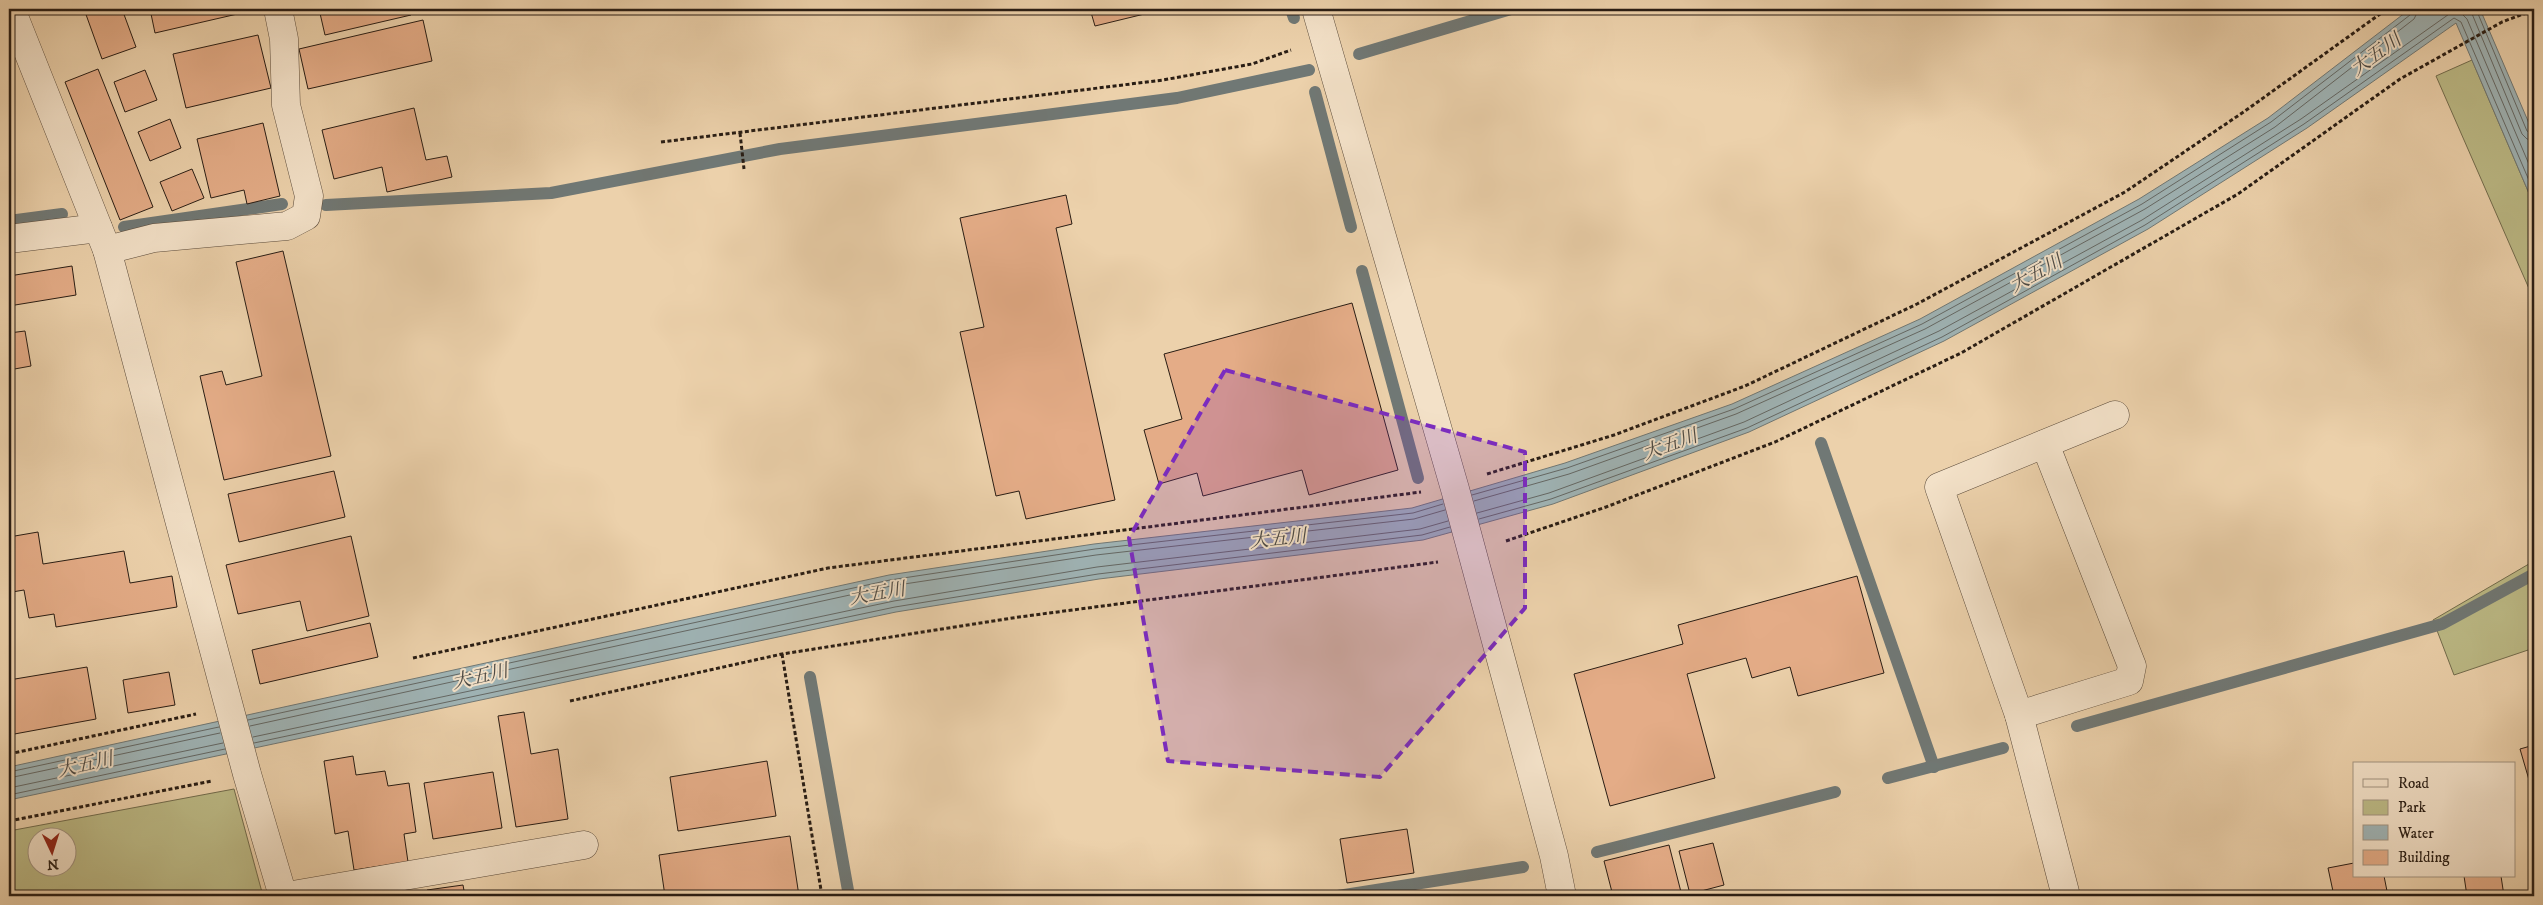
<svg xmlns="http://www.w3.org/2000/svg" width="2543" height="905" viewBox="0 0 2543 905" font-family="'IM FELL DW Pica','Noto Serif JP',serif">
<rect width="100%" height="100%" fill="#ecd1ab"/>
<filter id="stains"><feTurbulence type="fractalNoise" baseFrequency=".004" numOctaves="4"/><feColorMatrix values="0 0 0 0 .2 0 0 0 0 .09 0 0 0 0 .02 0 0 0 .5 -.17"/></filter>
<radialGradient id="worn" r=".72"><stop offset=".6" stop-color="#630" stop-opacity="0"/><stop offset="1" stop-color="#630" stop-opacity=".3"/></radialGradient>
<g fill="#bcba86" stroke="#726c4d" fill-rule="evenodd">
<polygon points="2472,60 2534,205 2534,300 2436,76"/>
<polygon points="2534,561 2534,648 2454,675 2433,620"/>
<path d="M 234,789 L 263,896 L 9,896 L 9,831 ZM 38,838 L 68,838 L 68,868 L 38,868 Z"/>
</g>
<polygon fill="#9fb4b6" stroke="#707875" points="2410,9 2480,9 2534,135 2534,205 2456,23 2307,128 2148,229 1944,341 1749,432 1553,504 1423,540 1099,579 896,612 9,800 9,767 889,575 1094,544 1412,508 1565,463 1732,404 1920,319 2139,199 2268,118"/>
<g fill="none" stroke-linecap="round" stroke-linejoin="round">
<g stroke="#646865" stroke-width="1">
<polyline points="2470,9 2522,134 2527,139 2534,141"/>
<polyline points="2476,9 2527,131 2534,135"/>
<polyline points="1472,495 1567,468 1734,409 1922,324 2142,204 2271,122 2410,15 2412,9"/>
<polyline points="1474,501 1569,474 1736,414 1925,329 2145,209 2275,127 2414,19 2419,9"/>
<polyline points="1477,513 1549,493 1744,422 1939,331 2142,220 2301,119 2452,12 2461,13 2467,19 2534,176"/>
<polyline points="1479,519 1551,499 1747,428 1942,337 2145,225 2304,124 2454,18 2461,22 2534,192"/>
<polyline points="248,720 890,580 1095,549 1413,513 1443,504"/>
<polyline points="250,726 891,586 1096,555 1414,519 1445,510"/>
<polyline points="253,737 894,601 1097,567 1420,529 1448,521"/>
<polyline points="254,743 895,607 1098,574 1422,535 1450,527"/>
<polyline points="9,772 219,727"/>
<polyline points="9,778 220,733"/>
<polyline points="9,788 223,743"/>
<polyline points="9,795 225,749"/>
</g>
<g stroke="#707875" stroke-width="12">
<polyline points="1291,9 1294,18"/>
<polyline points="1359,54 1511,9"/>
<polyline points="1315,92 1351,227"/>
<polyline points="326,205 551,193 780,149 1177,98 1309,70"/>
<polyline points="9,221 62,214"/>
<polyline points="124,227 282,204"/>
<polyline points="1362,271 1418,478"/>
<polyline points="1821,443 1934,767"/>
<polyline points="810,677 849,896"/>
<polyline points="2077,726 2442,624 2534,574"/>
<polyline points="1888,778 2003,748"/>
<polyline points="1597,852 1835,792"/>
<polyline points="1338,896 1523,867"/>
</g>
</g>
<g fill="#e4ac87" stroke="#291d14">
<polygon points="84,9 122,9 136,47 102,59"/>
<polygon points="150,9 259,9 155,33"/>
<polygon points="319,9 410,9 411,15 325,35"/>
<polygon points="1090,9 1165,9 1095,26"/>
<polygon points="423,20 432,61 308,89 299,49"/>
<polygon points="258,35 271,88 186,108 173,54"/>
<polygon points="98,69 153,207 120,220 65,82"/>
<polygon points="145,70 157,100 125,112 114,82"/>
<polygon points="414,108 426,160 447,156 452,177 387,192 382,167 334,179 322,130"/>
<polygon points="170,119 181,148 150,161 138,132"/>
<polygon points="263,123 280,196 247,204 244,190 211,198 197,139"/>
<polygon points="192,169 204,198 172,211 160,182"/>
<polygon points="1066,195 1072,224 1056,228 1115,500 1026,519 1019,491 996,496 960,332 984,327 960,218"/>
<polygon points="283,251 331,456 224,480 200,376 222,371 226,385 262,376 236,262"/>
<polygon points="72,266 76,295 9,306 9,276"/>
<polygon points="1352,303 1398,470 1309,495 1302,470 1203,496 1197,473 1159,484 1144,430 1182,419 1164,354"/>
<polygon points="25,331 31,366 9,370 9,333"/>
<polygon points="334,471 345,517 239,542 228,494"/>
<polygon points="38,532 43,564 124,551 130,583 172,576 177,607 56,627 54,614 29,618 24,590 12,592 9,572 9,537"/>
<polygon points="351,536 369,616 307,631 300,601 238,614 226,565"/>
<polygon points="1857,576 1884,673 1798,696 1790,667 1752,678 1746,658 1687,674 1715,778 1610,806 1574,674 1683,644 1678,625"/>
<polygon points="370,623 378,657 260,684 252,650"/>
<polygon points="87,667 96,719 9,735 9,680"/>
<polygon points="169,672 175,705 128,713 123,680"/>
<polygon points="524,712 531,754 558,749 568,819 516,827 498,716"/>
<polygon points="2534,745 2534,797 2520,749"/>
<polygon points="353,756 356,775 385,771 388,786 409,783 416,832 404,834 408,862 354,870 348,831 335,834 324,761"/>
<polygon points="767,761 776,816 678,831 670,777"/>
<polygon points="493,772 502,828 433,839 424,783"/>
<polygon points="1407,829 1414,873 1347,883 1340,839"/>
<polygon points="790,836 799,896 665,896 659,855"/>
<polygon points="1713,843 1724,885 1690,894 1679,851"/>
<polygon points="1669,845 1682,896 1613,896 1604,861"/>
<polygon points="2354,863 2354,876 2384,876 2388,896 2334,896 2328,868"/>
<polygon points="2464,876 2501,876 2504,896 2467,896"/>
<polygon points="463,885 465,896 428,896 427,890"/>
</g>
<g fill="none" stroke-linecap="round" stroke-linejoin="round">
<defs>
<g id="minor">
<polyline points="11,9 107,250 247,774 283,896"/>
<polyline points="9,239 98,228"/>
<polyline points="107,250 154,238 287,226 306,216 309,196 286,105 284,39 278,9"/>
<polyline points="2019,715 2129,681 2132,666 2045,444"/>
<polyline points="287,896 584,845"/>
<polyline points="2066,896 2019,715 1939,487 2115,415"/>
</g>
<polyline id="tertiary" points="1316,9 1455,489 1554,856 1562,896"/>
</defs>
<use href="#minor" stroke="#5a4a3a" stroke-width="29"/>
<use href="#tertiary" stroke="#5a4a3a" stroke-width="29"/>
<g stroke="#291d14" stroke-width="3" stroke-dasharray="4 2.5" stroke-linecap="butt">
<polyline points="740,133 744,169"/>
<polyline points="661,142 1163,80 1252,64 1291,50"/>
<polyline points="1487,474 1614,435 1745,386 1917,304 2125,192 2245,111 2387,9"/>
<polyline points="1506,541 1606,507 1775,442 1961,353 2238,194 2400,79 2502,22 2534,10"/>
<polyline points="782,654 822,896"/>
<polyline points="413,658 828,568 1421,492"/>
<polyline points="570,701 782,654 1019,617 1438,562"/>
<polyline points="9,754 196,714"/>
<polyline points="9,821 212,781"/>
</g>
<use href="#minor" stroke="#f3e1c8" stroke-width="28"/>
<use href="#tertiary" stroke="#f3e1c8" stroke-width="28"/>
</g>
<path fill="#7b2cbf" fill-opacity="0.2" stroke="#7b2cbf" stroke-width="4" stroke-dasharray="10 6" stroke-linejoin="round" d="M 1225,370 L 1525,452 L 1525,608 L 1380,777 L 1168,761 L 1129,538 Z"/>
<g text-anchor="middle" dominant-baseline="central" stroke-width="4" stroke-linejoin="round" paint-order="stroke">
<g font-size="19" font-style="italic" fill="#4c4a45" stroke="#f3e1c8">
<text transform="translate(2376 55) rotate(-36)">大五川</text>
<text transform="translate(2036 274) rotate(-29)">大五川</text>
<text transform="translate(1670 445) rotate(-20)">大五川</text>
<text transform="translate(1278 539) rotate(-6)">大五川</text>
<text transform="translate(877 594) rotate(-10)">大五川</text>
<text transform="translate(480 677) rotate(-13)">大五川</text>
<text transform="translate(85 765) rotate(-13)">大五川</text>
</g>
</g>
<rect width="2543" height="905" fill="none" stroke="#ecd1ab" stroke-width="30"/>
<rect x="10" y="10" width="2523" height="885" fill="none" stroke="#291d14" stroke-width="2.5"/>
<rect x="15" y="15" width="2513" height="875" fill="none" stroke="#291d14"/>
<rect x="2353" y="762" width="162" height="115" fill="#f3e1c8" stroke="#a29380"/>
<rect x="2363" y="779" width="25" height="8" fill="#f3e1c8" stroke="#a29380"/>
<text x="2398" y="788" font-size="15" fill="#291d14">Road</text>
<rect x="2363" y="800" width="25" height="15" fill="#bcba86" stroke="#a29380"/>
<text x="2398" y="812" font-size="15" fill="#291d14">Park</text>
<rect x="2363" y="825" width="25" height="15" fill="#9fb4b6" stroke="#a29380"/>
<text x="2398" y="838" font-size="15" fill="#291d14">Water</text>
<rect x="2363" y="850" width="25" height="15" fill="#e4ac87" stroke="#a29380"/>
<text x="2398" y="862" font-size="15" fill="#291d14">Building</text>
<g transform="translate(52 852) rotate(176)"><circle r="24" fill="#f3e1c8" stroke="#a29380"/>
<path d="M0-4L9 19L0 12L-9 19Z" fill="#8f2418"/>
<text y="-8" font-size="14" font-weight="bold" text-anchor="middle" fill="#291d14">N</text>
</g>
<rect width="100%" height="100%" filter="url(#stains)"/>
<rect width="100%" height="100%" fill="url(#worn)"/>
</svg>
